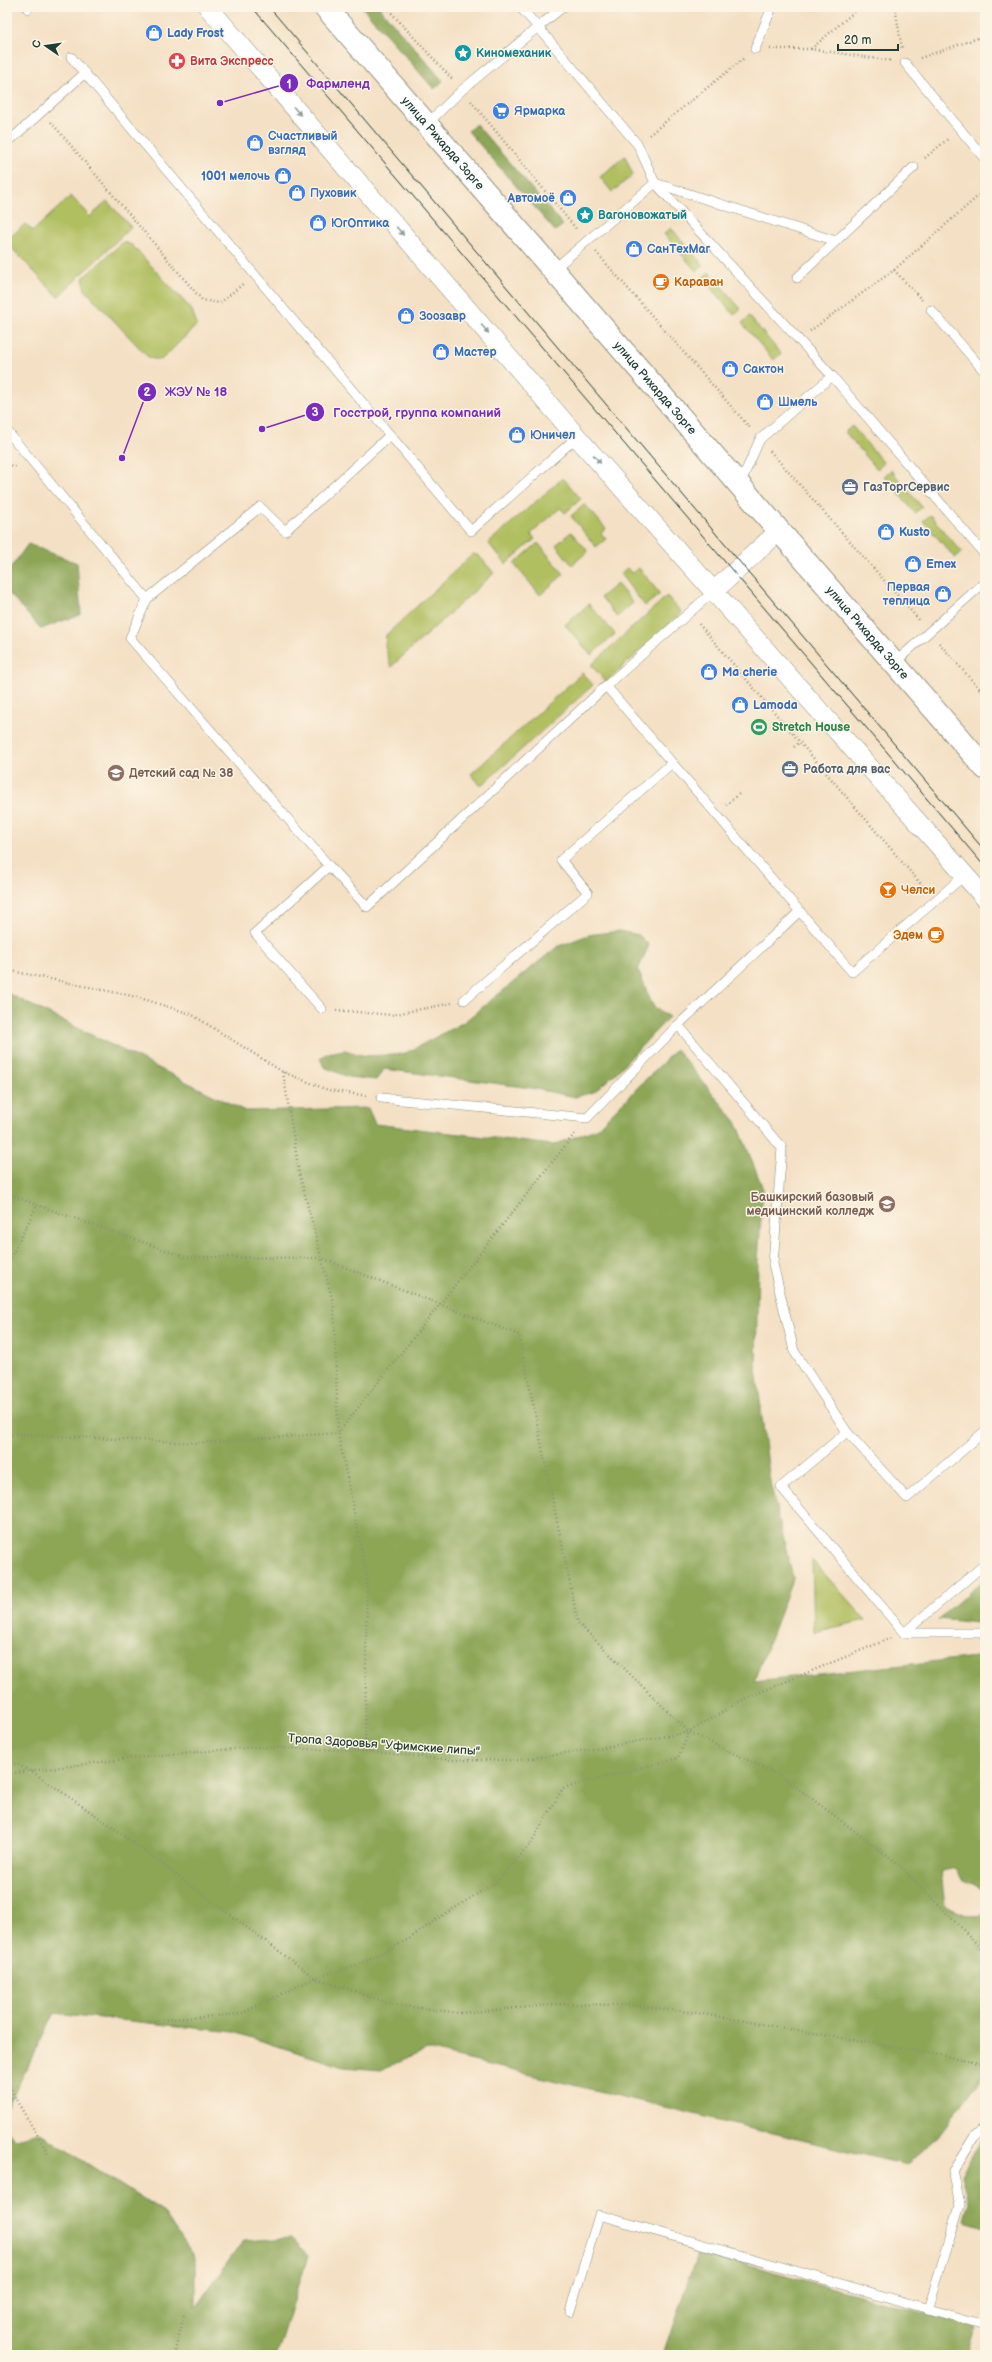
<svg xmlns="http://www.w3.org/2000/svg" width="992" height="2362" viewBox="0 0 992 2362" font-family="'Balsamiq Sans',sans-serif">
<rect width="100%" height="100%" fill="#fcf5e5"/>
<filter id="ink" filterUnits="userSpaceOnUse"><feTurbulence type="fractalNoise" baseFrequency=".025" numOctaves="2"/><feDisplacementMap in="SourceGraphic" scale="8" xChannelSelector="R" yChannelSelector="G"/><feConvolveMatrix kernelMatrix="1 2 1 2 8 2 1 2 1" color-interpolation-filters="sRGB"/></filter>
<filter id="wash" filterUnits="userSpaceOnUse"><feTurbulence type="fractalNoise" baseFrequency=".012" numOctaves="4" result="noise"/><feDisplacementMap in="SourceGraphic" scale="16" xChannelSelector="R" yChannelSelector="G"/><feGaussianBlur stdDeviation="0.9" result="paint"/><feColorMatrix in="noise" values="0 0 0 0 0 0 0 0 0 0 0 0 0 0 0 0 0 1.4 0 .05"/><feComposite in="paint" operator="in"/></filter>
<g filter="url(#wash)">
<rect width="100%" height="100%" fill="#f4e0c4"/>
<g fill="#b0bf61" stroke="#687e4a">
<polygon points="625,156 633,175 612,192 600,177"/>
<polygon points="71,196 90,217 107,201 131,227 58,297 7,243 7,240 25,224 33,231"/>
<polygon points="671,228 703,265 696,271 664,234"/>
<polygon points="123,242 132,245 192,310 197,325 161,360 149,358 85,290 83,278"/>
<polygon points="709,272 741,309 734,315 702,278"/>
<polygon points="749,316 781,354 773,360 742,323"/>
<polygon points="852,426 884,463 877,469 845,432"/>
<polygon points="891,470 922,507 915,513 884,476"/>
<polygon points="563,478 581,499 565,513 560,508 531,534 535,539 506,564 488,543"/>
<polygon points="585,504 606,529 601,533 606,539 596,547 571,516"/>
<polygon points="930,515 962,552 955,558 923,521"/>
<polygon points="571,532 588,551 572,565 556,545"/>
<polygon points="538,543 564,574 540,595 514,564"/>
<polygon points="473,554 479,556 494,573 391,667 385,646 386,635"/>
<polygon points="627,568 632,573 639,568 660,594 645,606 620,574"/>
<polygon points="617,584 633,603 617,617 601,597"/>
<polygon points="667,596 682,613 606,682 591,665"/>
<polygon points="589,604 615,634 591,655 565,625"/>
<polygon points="582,673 593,685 481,786 471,774"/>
<polygon points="812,1560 866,1620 814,1632"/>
</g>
<g fill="#8ca657" stroke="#567246">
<polygon points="362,7 379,7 443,81 434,89"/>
<polygon points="476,124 563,225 555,231 468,131"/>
<polygon points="28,544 77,563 81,614 41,629 7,591 7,573"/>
<polygon points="619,931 639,935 649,945 638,970 653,1006 669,1017 618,1071 594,1092 575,1097 531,1088 384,1069 376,1080 348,1077 324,1067 320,1058 328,1053 344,1050 366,1056 404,1054 464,1022 557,947 588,935"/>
<polygon points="7,993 245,1111 368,1108 375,1124 553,1145 596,1129 676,1049 737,1123 763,1189 758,1260 756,1369 770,1482 793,1578 754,1681 985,1656 985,1890 962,1879 955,1868 941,1871 945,1906 969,1916 985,1915 985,2073 938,2137 906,2165 427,2050 380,2070 344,2067 233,2032 54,2013 7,2108"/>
<polygon points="985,1579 985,1617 977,1623 938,1619"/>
<polygon points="7,2130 15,2139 40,2133 164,2213 195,2257 195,2308 243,2241 291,2238 308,2256 277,2355 7,2355"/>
<polygon points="985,2137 985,2227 964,2221 969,2202 962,2175 981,2140"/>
<polygon points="698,2251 975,2327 967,2355 663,2355"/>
</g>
</g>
<g filter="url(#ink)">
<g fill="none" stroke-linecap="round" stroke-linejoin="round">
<defs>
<g id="lane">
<polyline points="27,7 28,9"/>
<polyline points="563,7 538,27 638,145 655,183 832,376 985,555"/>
<polyline points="755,49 772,7"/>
<polyline points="71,57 471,531 577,437"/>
<polyline points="905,63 985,159"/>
<polyline points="427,124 462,90 538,27 520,7"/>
<polyline points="7,143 85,73"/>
<polyline points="553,270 655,183 836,241"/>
<polyline points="797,278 914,167"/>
<polyline points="931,310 985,372"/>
<polyline points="7,431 147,599 260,507 285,531 390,435"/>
<polyline points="740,484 760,439 832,376"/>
<polyline points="147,599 130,638 329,866 255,933 322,1009"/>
<polyline points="893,664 985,582"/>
<polyline points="606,686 852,972 965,875"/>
<polyline points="329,866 367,907 606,686 714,591"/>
<polyline points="464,1000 588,893 561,860 672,763"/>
<polyline points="678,1025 782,1148 773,1264 794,1351 847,1432"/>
<polyline points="381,1098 587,1118 678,1025 800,911"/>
<polyline points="985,1431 907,1498 847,1432 781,1487 904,1633 985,1564"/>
<polyline points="904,1633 985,1633"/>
<polyline points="928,2309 960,2205 953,2171 974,2137 985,2126"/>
<polyline points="570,2311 599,2215 985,2325"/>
</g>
<g id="street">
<polyline points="208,7 577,437 985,898"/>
<polyline points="714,591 779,531"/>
</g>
<g id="secondary">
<path id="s1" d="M 325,7 L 985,768"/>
</g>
</defs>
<use href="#lane" stroke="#8a8e7c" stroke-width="10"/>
<use href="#street" stroke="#8a8e7c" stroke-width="20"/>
<use href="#secondary" stroke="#8a8e7c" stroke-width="24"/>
<g stroke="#8a8e7c" stroke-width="2.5" stroke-dasharray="1 3" stroke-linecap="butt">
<polyline points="386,7 452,79"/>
<polyline points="895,7 902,49"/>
<polyline points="770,49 811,49 892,61"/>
<polyline points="811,49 860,7"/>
<polyline points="920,58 981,37 985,41"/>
<polyline points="471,101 577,230"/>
<polyline points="51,122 202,300 220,303 244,283"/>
<polyline points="649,135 744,58"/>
<polyline points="925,158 949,138"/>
<polyline points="596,252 751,429"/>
<polyline points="894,270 922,300"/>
<polyline points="810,331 894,270 985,190"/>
<polyline points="770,451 920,621"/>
<polyline points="7,465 16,466"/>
<polyline points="699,624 926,890"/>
<polyline points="939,643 985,695"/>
<polyline points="794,747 800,742"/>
<polyline points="726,805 739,794"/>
<polyline points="7,970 137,997 191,1014 283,1072 328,1090 368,1096"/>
<polyline points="336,1010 391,1015 452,1003"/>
<polyline points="283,1072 299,1172 334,1306 338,1433 367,1577 365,1751"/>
<polyline points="7,1193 37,1205 185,1257 321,1258 519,1335 578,1623 689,1732 783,1777 896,1862 985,1952"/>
<polyline points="7,1265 37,1205"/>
<polyline points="7,1435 17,1434 197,1443 338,1433 576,1132"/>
<polyline points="7,1760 33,1772 111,1826 315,1978 395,2005 460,2013 562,2004 628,2005 698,2013 985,2063"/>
<polyline points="7,1774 148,1756 257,1747 365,1751 453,1760 518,1760 601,1748 689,1732 744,1699 891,1638"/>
<polyline points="150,2021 240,2014 315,1978 362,1963 409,1939 437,1919 498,1881 531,1843 563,1788 678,1758 689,1732"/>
<polyline points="7,2078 15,2098 48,2153"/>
<polyline points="7,2100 15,2098"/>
<polyline points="174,2355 184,2315"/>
</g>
<use href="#lane" stroke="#fff" stroke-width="9"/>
<use href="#street" stroke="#fff" stroke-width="19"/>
<use href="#secondary" stroke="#fff" stroke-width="22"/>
<g stroke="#1f3d34" stroke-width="1">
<polyline points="252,7 985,867"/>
<polyline points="269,7 985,851"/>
</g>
</g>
<defs><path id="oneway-solid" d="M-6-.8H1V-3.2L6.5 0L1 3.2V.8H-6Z"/></defs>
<g fill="#8f9e9a">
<use href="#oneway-solid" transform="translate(297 111) rotate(49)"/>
<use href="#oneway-solid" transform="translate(400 231) rotate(49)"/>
<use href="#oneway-solid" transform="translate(485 329) rotate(49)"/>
<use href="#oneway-solid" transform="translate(597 459) rotate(49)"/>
</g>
</g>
<defs>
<symbol id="shop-disc" viewBox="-11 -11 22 22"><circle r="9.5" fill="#3f7fe0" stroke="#fcf5e5"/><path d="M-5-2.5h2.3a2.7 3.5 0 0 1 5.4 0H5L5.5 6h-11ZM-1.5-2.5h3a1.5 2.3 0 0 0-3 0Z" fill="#fff"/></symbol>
<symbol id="sight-disc" viewBox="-11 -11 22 22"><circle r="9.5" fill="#0f9aa8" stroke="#fcf5e5"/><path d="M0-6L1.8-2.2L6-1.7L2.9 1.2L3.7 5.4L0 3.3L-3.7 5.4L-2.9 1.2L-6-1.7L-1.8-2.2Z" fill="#fff"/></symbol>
<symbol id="pharmacy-disc" viewBox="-11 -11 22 22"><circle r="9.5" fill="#e0444e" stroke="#fcf5e5"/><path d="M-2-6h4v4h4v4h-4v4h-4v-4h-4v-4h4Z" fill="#fff"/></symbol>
<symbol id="supermarket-disc" viewBox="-11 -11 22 22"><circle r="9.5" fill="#3f7fe0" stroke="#fcf5e5"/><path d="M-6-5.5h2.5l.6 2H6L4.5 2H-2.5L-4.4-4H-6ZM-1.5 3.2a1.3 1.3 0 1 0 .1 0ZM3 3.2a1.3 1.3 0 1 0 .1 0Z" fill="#fff"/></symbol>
<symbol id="cafe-disc" viewBox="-11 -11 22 22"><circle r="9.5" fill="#e8710a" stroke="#fcf5e5"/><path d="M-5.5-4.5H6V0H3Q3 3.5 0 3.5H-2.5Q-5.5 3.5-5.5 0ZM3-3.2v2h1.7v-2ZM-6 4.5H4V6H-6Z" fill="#fff"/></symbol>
<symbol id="office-disc" viewBox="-11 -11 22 22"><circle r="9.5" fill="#5c6f8a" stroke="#fcf5e5"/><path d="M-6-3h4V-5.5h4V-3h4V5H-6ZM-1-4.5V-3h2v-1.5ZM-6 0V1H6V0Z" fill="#fff"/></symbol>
<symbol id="stadium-disc" viewBox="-11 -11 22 22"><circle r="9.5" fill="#2e9e5b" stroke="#fcf5e5"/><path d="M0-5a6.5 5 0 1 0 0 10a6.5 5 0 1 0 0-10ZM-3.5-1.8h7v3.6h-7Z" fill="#fff"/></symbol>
<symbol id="school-disc" viewBox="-11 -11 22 22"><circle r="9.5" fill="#8d6e63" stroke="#fcf5e5"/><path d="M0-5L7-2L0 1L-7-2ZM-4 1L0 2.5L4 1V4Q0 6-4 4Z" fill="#fff"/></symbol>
<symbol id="bar-disc" viewBox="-11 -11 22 22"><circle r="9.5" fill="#e8710a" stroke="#fcf5e5"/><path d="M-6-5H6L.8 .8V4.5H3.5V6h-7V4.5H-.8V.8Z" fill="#fff"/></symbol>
<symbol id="university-disc" viewBox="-11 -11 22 22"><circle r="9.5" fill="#8d6e63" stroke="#fcf5e5"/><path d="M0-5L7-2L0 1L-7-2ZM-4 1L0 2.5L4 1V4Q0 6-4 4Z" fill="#fff"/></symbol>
</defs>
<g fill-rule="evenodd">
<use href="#shop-disc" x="144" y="23" width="20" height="20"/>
<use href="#sight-disc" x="453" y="43" width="20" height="20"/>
<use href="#pharmacy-disc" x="167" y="51" width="20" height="20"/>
<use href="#supermarket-disc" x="491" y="101" width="20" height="20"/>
<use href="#shop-disc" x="245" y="133" width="20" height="20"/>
<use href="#shop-disc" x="273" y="166" width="20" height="20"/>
<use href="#shop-disc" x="287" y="183" width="20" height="20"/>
<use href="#shop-disc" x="558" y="188" width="20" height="20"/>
<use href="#sight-disc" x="575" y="205" width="20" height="20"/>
<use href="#shop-disc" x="308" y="213" width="20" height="20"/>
<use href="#shop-disc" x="624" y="239" width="20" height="20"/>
<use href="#cafe-disc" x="651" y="272" width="20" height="20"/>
<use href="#shop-disc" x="396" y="306" width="20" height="20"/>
<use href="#shop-disc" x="431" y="342" width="20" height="20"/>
<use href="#shop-disc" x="720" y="359" width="20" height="20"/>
<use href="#shop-disc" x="755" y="392" width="20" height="20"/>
<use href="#shop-disc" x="507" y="425" width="20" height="20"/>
<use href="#office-disc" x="840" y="477" width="20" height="20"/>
<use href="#shop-disc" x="876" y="522" width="20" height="20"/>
<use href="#shop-disc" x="903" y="554" width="20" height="20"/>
<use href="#shop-disc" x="933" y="584" width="20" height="20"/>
<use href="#shop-disc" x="699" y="662" width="20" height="20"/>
<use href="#shop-disc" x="730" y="695" width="20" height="20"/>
<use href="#stadium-disc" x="749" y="717" width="20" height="20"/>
<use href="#office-disc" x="780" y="759" width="20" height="20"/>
<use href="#school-disc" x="106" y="763" width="20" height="20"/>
<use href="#bar-disc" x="878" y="880" width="20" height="20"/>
<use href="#cafe-disc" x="926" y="925" width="20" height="20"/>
<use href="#university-disc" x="877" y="1194" width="20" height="20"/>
</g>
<g text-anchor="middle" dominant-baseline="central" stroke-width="3" stroke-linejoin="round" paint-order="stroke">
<g font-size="12" font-weight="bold" fill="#366cbe" stroke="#fcf5e5" text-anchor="start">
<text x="167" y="33">Lady Frost</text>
<text x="514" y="111">Ярмарка</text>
<text x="268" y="136">Счастливый<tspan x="268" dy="14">взгляд</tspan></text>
<text x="270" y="176" text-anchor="end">1001 мелочь</text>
<text x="310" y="193">Пуховик</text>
<text x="555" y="198" text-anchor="end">Автомоё</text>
<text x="331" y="223">ЮгОптика</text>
<text x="647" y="249">СанТехМаг</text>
<text x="419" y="316">Зоозавр</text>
<text x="454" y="352">Мастер</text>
<text x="743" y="369">Сактон</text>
<text x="778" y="402">Шмель</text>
<text x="530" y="435">Юничел</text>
<text x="899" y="532">Kusto</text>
<text x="926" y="564">Emex</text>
<text x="930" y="587" text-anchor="end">Первая<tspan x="930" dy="14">теплица</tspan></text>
<text x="722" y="672">Ma cherie</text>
<text x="753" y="705">Lamoda</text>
</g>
<g font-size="12" font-weight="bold" fill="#0d838f" stroke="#fcf5e5" text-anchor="start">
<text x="476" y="53">Киномеханик</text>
<text x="598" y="215">Вагоновожатый</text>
</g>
<g font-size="12" font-weight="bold" fill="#be3a42" stroke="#fcf5e5" text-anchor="start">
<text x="190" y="61">Вита Экспресс</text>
</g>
<g font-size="12" fill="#1f3d34" stroke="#fcf5e5">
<text stroke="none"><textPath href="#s1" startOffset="180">улица Рихарда Зорге</textPath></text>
<text stroke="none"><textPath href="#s1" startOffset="504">улица Рихарда Зорге</textPath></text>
<text stroke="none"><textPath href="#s1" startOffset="828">улица Рихарда Зорге</textPath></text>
<text transform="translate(384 1745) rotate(4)">Тропа Здоровья "Уфимские липы"</text>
</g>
<g font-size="12" font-weight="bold" fill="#c56008" stroke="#fcf5e5" text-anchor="start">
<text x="674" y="282">Караван</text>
<text x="901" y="890">Челси</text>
<text x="923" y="935" text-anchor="end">Эдем</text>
</g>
<g font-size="12" font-weight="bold" fill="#4e5e75" stroke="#fcf5e5" text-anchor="start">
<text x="863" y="487">ГазТоргСервис</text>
<text x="803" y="769">Работа для вас</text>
</g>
<g font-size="12" font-weight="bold" fill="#27864d" stroke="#fcf5e5" text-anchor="start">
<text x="772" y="727">Stretch House</text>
</g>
<g font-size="12" font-weight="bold" fill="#785e54" stroke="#fcf5e5" text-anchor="start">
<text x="129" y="773">Детский сад № 38</text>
<text x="874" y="1197" text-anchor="end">Башкирский базовый<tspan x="874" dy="14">медицинский колледж</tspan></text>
</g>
</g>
<path fill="none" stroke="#7b2cbf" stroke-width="1.5" d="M220 103L289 83M122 458L147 392M262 429L315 412"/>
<g fill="#7b2cbf" stroke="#fcf5e5" stroke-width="1.5">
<circle cx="220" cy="103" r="4"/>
<circle cx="122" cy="458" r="4"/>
<circle cx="262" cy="429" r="4"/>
<circle cx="289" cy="83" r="10"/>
<circle cx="147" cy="392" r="10"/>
<circle cx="315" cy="412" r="10"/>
</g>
<g font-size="12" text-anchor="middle" font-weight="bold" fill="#fff">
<text x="289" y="88">1</text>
<text x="147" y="396">2</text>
<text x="315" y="416">3</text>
</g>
<g font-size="13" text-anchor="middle" font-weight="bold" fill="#7b2cbf" stroke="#fcf5e5" stroke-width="3" stroke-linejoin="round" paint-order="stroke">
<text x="338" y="88">Фармленд</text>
<text x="196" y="396">ЖЭУ № 18</text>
<text x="417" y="417">Госстрой, группа компаний</text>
</g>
<rect width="992" height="2362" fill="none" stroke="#fcf5e5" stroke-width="24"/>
<g transform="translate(46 46) rotate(283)" stroke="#fcf5e5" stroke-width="3" paint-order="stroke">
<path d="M0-3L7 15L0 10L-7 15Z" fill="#1f3d34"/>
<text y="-6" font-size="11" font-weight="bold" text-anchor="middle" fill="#1f3d34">С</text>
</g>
<path d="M838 44v6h60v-6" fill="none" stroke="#1f3d34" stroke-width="2"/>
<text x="844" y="44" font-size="12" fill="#1f3d34" stroke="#fcf5e5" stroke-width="3" paint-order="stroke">20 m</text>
</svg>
